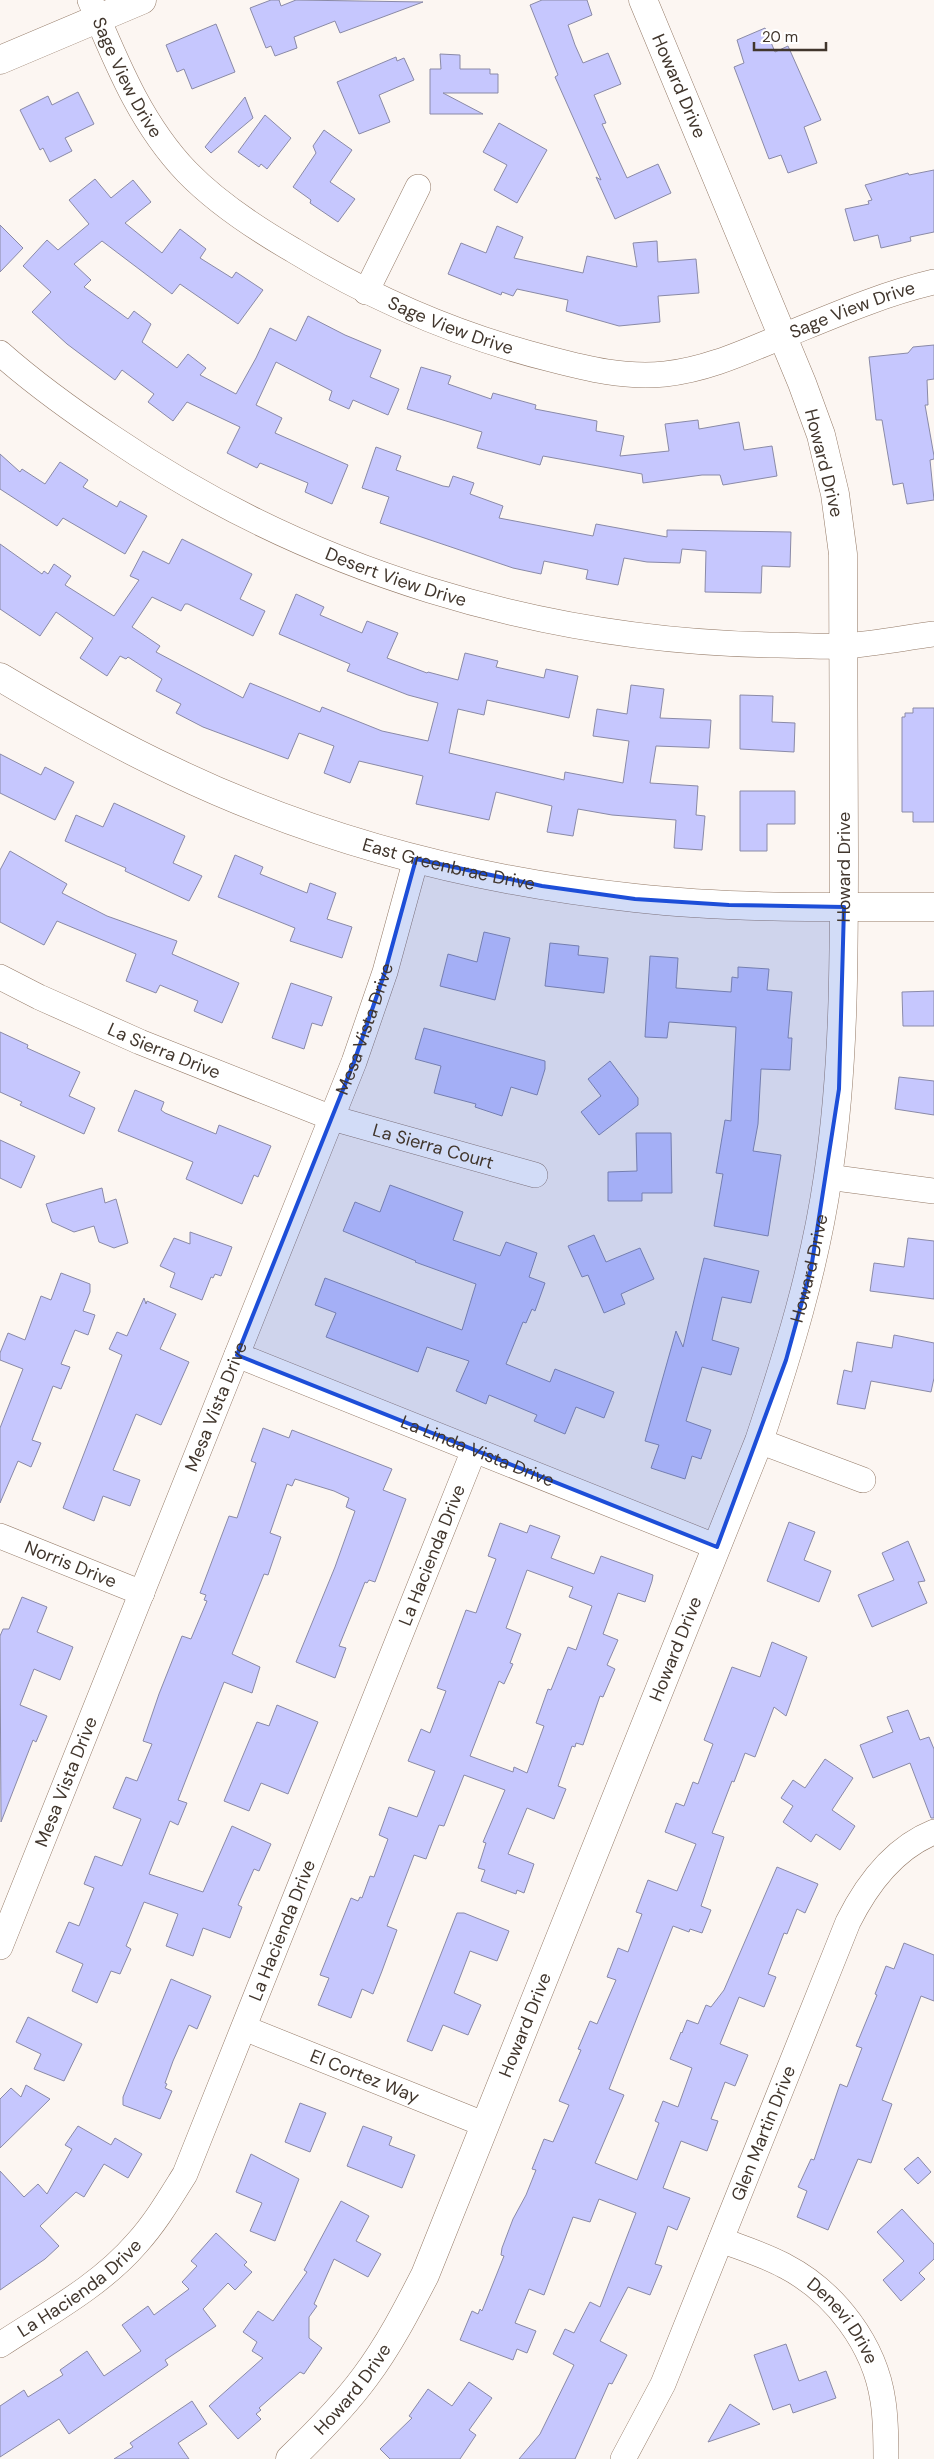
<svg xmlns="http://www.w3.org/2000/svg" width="934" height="2459" viewBox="0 0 934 2459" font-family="'DM Sans',sans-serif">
<rect width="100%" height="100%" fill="#fcf6f2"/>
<g fill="#c6c7fe" stroke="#8a8aa7" fill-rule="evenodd">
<polygon points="271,0 279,0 281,6 296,0 423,2 340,33 335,21 294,37 297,48 275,56 271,46 266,48 250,8"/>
<polygon points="542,0 587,0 592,15 568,25 575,45 583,63 608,53 621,84 594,95 606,123 602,124 627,178 658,164 671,193 615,219 596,177 601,180 555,77 558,75 530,5"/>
<polygon points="216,24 235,72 192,89 184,69 177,72 166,45"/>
<polygon points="765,28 775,52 788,46 821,120 804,127 817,163 788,173 781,155 769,159 734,67 744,63 737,40"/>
<polygon points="440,54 460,55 460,69 490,69 490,74 498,74 498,93 443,93 483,114 430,114 430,69 441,69"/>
<polygon points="396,57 397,61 404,58 414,80 379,95 390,122 359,134 337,82"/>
<polygon points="78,92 94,124 65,138 72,151 50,162 43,148 40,150 20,110 48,96 52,105"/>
<polygon points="245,97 253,118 211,153 205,147"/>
<polygon points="265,115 291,138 267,169 261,164 259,167 238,152"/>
<polygon points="499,123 547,150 517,203 494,190 507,165 483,152"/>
<polygon points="324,130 352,150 330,182 355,199 338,222 310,203 311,200 293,187 316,153 313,146"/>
<polygon points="934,170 934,232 910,237 911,241 881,248 878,235 854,241 845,209 869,204 868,201 872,200 865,185 908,173 909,175"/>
<polygon points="95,179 111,198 133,180 151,202 125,223 162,253 180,229 206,249 200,258 232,278 236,272 263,290 238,324 180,284 172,294 102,241 74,264 91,280 84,287 128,319 134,311 151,324 142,342 177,368 188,354 206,368 200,375 236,394 256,358 270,328 296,341 308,316 345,335 381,350 370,377 399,389 388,415 353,400 349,409 329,400 332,391 276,362 256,405 282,418 275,433 348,465 332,504 305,492 308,483 260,463 257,468 227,453 240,427 187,402 173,421 148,402 154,394 122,370 115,380 67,344 32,312 51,292 23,266 47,240 58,250 89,224 69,200"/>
<polygon points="0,225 23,248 0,272"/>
<polygon points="497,226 523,237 514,258 583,273 587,256 637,267 633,243 657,241 658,262 696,259 699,293 658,296 660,322 619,326 566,311 568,300 517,289 513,296 502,292 501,295 448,274 461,243 486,253"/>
<polygon points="934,345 934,379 927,380 928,405 925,405 934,456 934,459 930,460 934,500 907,504 903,483 893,485 882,420 876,420 869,357 908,353 913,347"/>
<polygon points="421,367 451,376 448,384 491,399 493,393 536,405 535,409 597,421 596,431 624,436 620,456 669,451 665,424 698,420 699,429 739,422 744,450 772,446 777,476 723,485 720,475 702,475 643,483 642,474 543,456 540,465 477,448 482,432 407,409"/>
<polygon points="376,447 401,456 396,470 443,486 449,487 453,476 474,483 470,494 503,506 499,518 593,536 596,524 667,537 667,530 791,532 790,567 762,566 761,593 705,592 706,551 682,549 680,563 647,562 624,558 618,585 586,579 588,570 544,561 541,574 513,568 380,523 389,497 362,488"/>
<polygon points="0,454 20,472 22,469 45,484 60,462 88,480 83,487 117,507 120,501 147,516 125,554 63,518 57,526 0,489"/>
<polygon points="182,539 252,574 240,599 265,611 253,636 188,604 185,604 181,611 152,597 132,627 160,646 156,652 243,698 250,683 320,712 322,707 382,731 428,741 438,703 408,695 347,671 350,664 279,634 296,594 324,607 320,615 362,633 367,621 398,633 387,658 427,673 428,672 458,680 465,653 498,661 496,667 544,678 546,669 578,676 569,718 487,700 484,715 458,709 449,753 564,780 565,772 623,783 629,741 593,736 597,709 627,714 631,685 664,689 660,718 711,720 709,748 656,746 650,783 698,786 696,815 705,816 702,850 674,848 676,820 612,815 578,809 573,836 547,832 552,806 496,792 489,820 416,804 423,776 359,761 350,783 324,773 334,746 299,733 288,759 203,727 176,713 181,704 156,691 162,679 128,657 126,659 120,656 107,676 80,658 93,638 56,612 40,636 0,609 0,544 42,574 44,571 48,574 54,564 71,576 65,585 114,616 139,580 130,576 143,551 169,564"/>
<polygon points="740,695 773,696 772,722 795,723 794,752 740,749"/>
<polygon points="913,708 934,708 934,822 913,822 913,812 902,812 902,717 905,717 905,713 913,713"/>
<polygon points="0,754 41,775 45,767 74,782 55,820 0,793"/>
<polygon points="740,791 795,791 795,824 767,824 767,851 740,851"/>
<polygon points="114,803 185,836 173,863 202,876 189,901 125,871 126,868 65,841 76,815 103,827"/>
<polygon points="10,851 67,884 62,893 107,916 177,941 172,954 239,983 222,1023 194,1011 198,1001 160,985 156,993 126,981 136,954 57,921 44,945 0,922 0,870"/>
<polygon points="235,855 263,867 260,874 307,893 310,883 336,893 327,919 352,927 342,958 290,941 295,928 218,897"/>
<polygon points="484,932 510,938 495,1000 440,986 448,954 477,962"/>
<polygon points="550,943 579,946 578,955 608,958 604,993 545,986"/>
<polygon points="650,956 678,958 676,988 731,992 732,977 738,978 738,967 769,969 767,990 792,992 788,1038 792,1038 790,1070 761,1069 758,1124 753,1151 781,1155 768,1236 714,1226 723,1174 716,1173 725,1120 731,1121 736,1027 669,1022 667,1038 645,1037"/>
<polygon points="291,983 332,997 322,1026 312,1023 304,1049 272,1038"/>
<polygon points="934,991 934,1026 903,1026 902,992"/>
<polygon points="424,1028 545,1061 545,1069 537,1095 511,1087 502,1116 475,1107 476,1104 434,1093 441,1066 415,1059"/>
<polygon points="0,1032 28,1045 27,1048 80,1072 69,1096 95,1108 84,1134 20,1105 22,1102 0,1092"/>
<polygon points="610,1061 638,1098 638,1105 599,1135 581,1112 601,1096 588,1079"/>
<polygon points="899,1077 934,1081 934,1115 895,1109"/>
<polygon points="135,1090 164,1102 161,1110 165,1113 216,1134 219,1125 271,1146 258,1177 254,1175 242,1204 186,1179 193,1162 118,1131"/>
<polygon points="636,1133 671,1133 672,1193 642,1193 642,1201 608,1201 608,1172 637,1171"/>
<polygon points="0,1140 35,1156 21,1188 0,1178"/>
<polygon points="390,1185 463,1212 453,1240 500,1256 506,1242 537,1253 529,1277 545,1283 535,1311 532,1309 526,1323 523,1322 506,1364 550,1382 555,1369 614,1392 604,1418 576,1407 565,1434 534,1421 537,1415 489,1395 486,1404 456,1391 469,1361 427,1347 418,1372 326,1337 336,1313 315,1305 325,1278 462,1330 476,1284 415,1262 416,1261 343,1231 355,1202 380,1212"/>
<polygon points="102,1188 105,1203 116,1199 128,1243 114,1248 99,1242 94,1226 74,1232 52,1222 46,1204"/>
<polygon points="190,1232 232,1247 221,1276 215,1274 213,1278 211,1277 202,1300 170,1287 175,1273 160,1266 174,1238 190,1244"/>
<polygon points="594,1235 606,1262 640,1248 654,1279 621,1294 625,1304 604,1313 588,1275 582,1277 568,1246"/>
<polygon points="908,1238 934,1241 934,1299 870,1291 874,1263 904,1267"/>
<polygon points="704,1258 759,1271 751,1303 722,1297 712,1340 739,1348 731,1375 702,1367 686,1421 711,1430 701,1459 692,1456 685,1479 651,1468 659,1445 645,1441 676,1331 683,1347"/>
<polygon points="61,1273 90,1284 90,1292 83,1311 95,1315 88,1335 75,1330 61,1364 70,1367 61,1389 53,1386 32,1440 41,1443 31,1467 18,1461 0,1503 0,1428 23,1369 0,1360 0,1353 8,1333 25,1340 41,1296 51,1300"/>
<polygon points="144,1298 146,1304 147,1301 176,1314 160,1349 189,1362 161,1425 136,1414 113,1470 140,1480 130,1506 103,1496 94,1521 63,1508 122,1355 109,1349 117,1332 127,1336"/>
<polygon points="894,1335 934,1343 934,1378 931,1392 871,1381 865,1409 837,1404 844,1370 852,1372 857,1342 892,1348"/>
<polygon points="263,1428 289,1438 292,1430 392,1469 383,1490 406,1499 375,1582 369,1580 367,1583 365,1582 339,1646 346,1648 335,1678 296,1662 335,1567 355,1511 346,1507 349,1498 334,1491 295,1479 292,1486 287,1484 270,1533 281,1537 268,1575 264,1574 232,1654 260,1667 252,1693 224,1682 178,1800 187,1803 178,1825 170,1821 149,1874 203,1892 232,1826 271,1844 259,1871 254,1869 238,1905 242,1907 230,1938 203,1928 193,1956 166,1946 178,1914 144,1902 126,1946 131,1949 120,1974 111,1971 97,2003 72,1991 83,1964 56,1952 69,1922 79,1926 94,1888 84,1884 95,1856 122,1866 141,1819 113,1808 126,1777 137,1781 152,1744 143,1741 159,1694 182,1636 191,1639 207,1601 204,1600 206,1595 200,1593 229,1516 237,1518 256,1463 251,1461"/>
<polygon points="789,1522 815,1532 804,1560 831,1571 819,1602 767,1581"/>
<path d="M 500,1523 L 527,1533 L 530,1525 L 560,1536 L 551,1558 L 594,1574 L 601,1556 L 653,1575 L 652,1581 L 645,1602 L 618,1593 L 603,1634 L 618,1640 L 607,1665 L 615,1669 L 603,1697 L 600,1696 L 583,1745 L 576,1743 L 575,1747 L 572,1746 L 558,1786 L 566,1789 L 554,1819 L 527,1808 L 508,1854 L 534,1864 L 524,1893 L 517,1890 L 516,1894 L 481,1881 L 485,1870 L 478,1868 L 486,1843 L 483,1842 L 505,1790 L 464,1775 L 444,1826 L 439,1825 L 426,1859 L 414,1855 L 387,1926 L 397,1930 L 382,1971 L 373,1994 L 362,1989 L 351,2018 L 318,2005 L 329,1978 L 320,1975 L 351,1898 L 358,1901 L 360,1897 L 362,1898 L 370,1876 L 374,1877 L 388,1839 L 379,1835 L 389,1807 L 417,1817 L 435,1771 L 408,1761 L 421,1729 L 430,1733 L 446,1691 L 437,1688 L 466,1610 L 476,1613 L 496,1559 L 488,1556 ZM 527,1570 L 573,1587 L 569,1597 L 592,1606 L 576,1650 L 568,1647 L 551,1690 L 548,1689 L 536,1723 L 544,1726 L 527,1773 L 514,1767 L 513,1772 L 470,1756 L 499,1681 L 504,1684 L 513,1664 L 510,1663 L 521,1634 L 506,1628 Z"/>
<polygon points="908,1541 925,1581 918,1582 927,1603 872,1627 858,1595 894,1580 882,1553"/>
<polygon points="22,1597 47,1607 37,1632 73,1647 60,1680 34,1669 20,1705 47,1716 36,1742 33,1740 1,1822 0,1636 3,1629 9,1629"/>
<polygon points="772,1642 807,1657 786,1716 774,1707 755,1757 745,1753 734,1782 732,1781 712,1833 724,1837 701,1906 711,1910 702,1933 690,1929 689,1932 673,1926 609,2089 624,2095 595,2163 637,2180 659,2123 655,2121 663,2101 678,2107 692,2068 670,2059 681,2032 682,2033 687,2020 698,2024 706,2005 711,2007 724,1990 777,1867 818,1884 805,1913 797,1909 787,1934 784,1933 768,1974 776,1977 764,2007 739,1997 720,2044 748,2055 735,2086 725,2082 711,2119 718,2121 707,2151 681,2141 663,2188 690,2198 677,2230 668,2226 655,2264 662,2266 650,2295 628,2287 600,2341 627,2355 612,2384 609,2383 575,2459 519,2459 540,2434 574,2365 553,2354 565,2329 574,2333 590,2302 600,2307 636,2213 599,2199 590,2222 573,2217 544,2295 529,2289 515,2323 536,2331 527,2353 517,2349 513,2360 460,2340 472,2311 478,2314 480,2309 482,2311 504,2256 501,2255 502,2248 513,2219 526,2195 536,2170 532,2169 544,2139 553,2142 569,2105 559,2101 581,2050 578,2049 590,2021 597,2024 616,1980 607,1977 618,1948 628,1952 642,1914 636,1912 648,1880 677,1891 696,1844 665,1832 676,1803 684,1806 693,1782 698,1784 713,1744 704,1740 732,1667 760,1677"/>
<polygon points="277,1705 318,1722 288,1794 261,1783 249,1811 224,1801 257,1722 269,1726"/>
<polygon points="908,1710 920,1740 929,1737 934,1749 934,1818 931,1818 910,1763 873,1778 860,1745 893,1732 887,1717"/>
<polygon points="825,1759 853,1778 832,1810 855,1826 840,1850 816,1834 811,1842 783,1822 793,1806 781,1798 793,1780 805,1788"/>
<polygon points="457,1913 464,1913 509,1931 497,1961 470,1951 454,1993 481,2005 468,2035 443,2025 432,2051 407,2041"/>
<polygon points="904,1943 934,1955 934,2001 921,1996 882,2100 892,2104 871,2163 858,2159 828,2230 797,2217 807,2191 798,2187 811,2159 814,2160 840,2084 847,2087 862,2048 856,2046 877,1995 875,1994 886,1966 894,1969"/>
<polygon points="171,1979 211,1996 197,2029 189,2025 173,2061 165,2083 167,2084 165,2088 172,2091 160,2119 123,2105 123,2097"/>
<polygon points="28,2017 82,2044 64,2081 34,2069 41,2054 16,2042"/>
<polygon points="26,2085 50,2099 0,2148 0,2099 11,2088 21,2097"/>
<polygon points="300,2103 326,2113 310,2152 285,2142"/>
<polygon points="78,2126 111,2145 115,2138 142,2154 128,2178 104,2164 84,2197 76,2192 40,2226 59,2246 45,2259 0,2290 0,2171 24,2197 38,2184 47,2194 72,2149 65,2145"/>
<polygon points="363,2126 392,2137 389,2145 415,2155 402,2188 347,2166"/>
<polygon points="251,2154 299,2179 275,2241 250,2231 262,2203 236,2192"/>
<polygon points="918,2157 931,2172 918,2184 904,2169"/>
<polygon points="341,2201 369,2216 356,2241 381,2254 368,2277 334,2259 314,2304 317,2306 309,2317 309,2338 322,2348 304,2374 300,2372 259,2408 261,2410 256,2414 261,2419 238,2439 209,2406 263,2358 252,2351 257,2342 243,2332 258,2311 273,2321 307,2272 304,2270"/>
<polygon points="902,2209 934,2244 934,2259 919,2273 925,2279 901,2301 883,2280 904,2261 877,2232"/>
<polygon points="216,2233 247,2262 244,2265 252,2272 235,2290 228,2283 203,2309 216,2326 165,2360 168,2365 69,2434 59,2419 0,2457 0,2406 24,2390 28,2397 63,2375 60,2370 87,2351 104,2376 141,2351 122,2325 148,2306 154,2315 189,2289 182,2282 197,2266 191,2261"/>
<polygon points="786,2344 799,2381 826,2371 836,2398 793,2413 790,2404 773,2410 754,2355"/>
<polygon points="469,2382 492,2398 469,2430 476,2435 460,2459 390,2459 380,2449 412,2418 409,2416 428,2389 452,2406"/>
<polygon points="192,2401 207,2424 178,2443 189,2459 114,2459 133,2447 130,2443"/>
<polygon points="730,2404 760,2424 708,2442"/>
</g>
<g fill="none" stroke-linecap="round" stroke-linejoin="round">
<defs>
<g id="street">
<path id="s1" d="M 90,0 C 116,61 140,123 187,172 C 217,203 255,228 293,250 C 373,299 459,336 550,359 C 588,369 625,378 665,374 C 704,370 740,354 776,339 C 828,318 879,295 934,282"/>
<polyline points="366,292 418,187"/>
<path id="s2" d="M 0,353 C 35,384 74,412 113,438 C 309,571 541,642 778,645 C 800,645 822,647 844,646 C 874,644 904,638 934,634"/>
<path id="s3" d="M 0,977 L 39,997 L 140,1042 L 332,1118 L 535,1175"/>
<polyline points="828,1177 934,1191"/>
<path id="s4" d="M 237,1355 L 717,1547"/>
<polyline points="759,1441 863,1480"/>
<path id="s5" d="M 0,1536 L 142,1593"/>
<path id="s6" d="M 0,1947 L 354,1062 L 385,972 L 416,859"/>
<path id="s7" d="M 244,2028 L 486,2125"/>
<path id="s8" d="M 721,2240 C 742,2248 765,2255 785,2266 C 835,2292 875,2345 883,2401 C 886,2420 886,2440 886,2459"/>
<path id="s9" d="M 0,2345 C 47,2314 100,2286 137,2243 C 156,2222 170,2198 185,2174 L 474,1450"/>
<path id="s10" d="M 623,2459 L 663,2384 L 848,1922 C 867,1884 894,1848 934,1832"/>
</g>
<g id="secondary">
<polyline points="0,60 142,0"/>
<path id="s11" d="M 0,677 C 57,711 113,743 173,771 C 317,840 476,881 635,898 C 734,909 834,907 934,907"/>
<path id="s12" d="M 290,2459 C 317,2433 343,2407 365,2377 C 389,2345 407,2310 425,2275 L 759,1441 C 788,1354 815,1267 828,1176 C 844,1070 844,963 844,856 C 844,756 844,655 843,554 L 835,494 L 821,435 L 802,383 L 643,0"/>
</g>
</defs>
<use href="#street" stroke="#947a67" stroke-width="26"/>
<use href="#secondary" stroke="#947a67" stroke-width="29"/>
<use href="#street" stroke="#fff" stroke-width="25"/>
<use href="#secondary" stroke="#fff" stroke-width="28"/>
</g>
<path fill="#1d4ed8" fill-opacity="0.2" stroke="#1d4ed8" stroke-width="4" stroke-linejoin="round" d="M 416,859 L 542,886 L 635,899 L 729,905 L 844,907 L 839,1089 L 811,1269 L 786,1360 L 717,1547 L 237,1355 L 354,1062 L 385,972 Z"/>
<g text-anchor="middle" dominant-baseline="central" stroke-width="5" stroke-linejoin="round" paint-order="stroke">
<g font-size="18" fill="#41362d" stroke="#fff">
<text stroke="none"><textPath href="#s1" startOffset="86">Sage View Drive</textPath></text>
<text transform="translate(679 86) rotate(67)">Howard Drive</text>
<text stroke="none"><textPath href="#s1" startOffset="926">Sage View Drive</textPath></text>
<text stroke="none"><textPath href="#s1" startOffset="506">Sage View Drive</textPath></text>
<text transform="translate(824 463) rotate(76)">Howard Drive</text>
<text stroke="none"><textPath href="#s2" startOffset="458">Desert View Drive</textPath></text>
<text stroke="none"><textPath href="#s11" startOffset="489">East Greenbrae Drive</textPath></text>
<text stroke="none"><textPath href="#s12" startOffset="1712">Howard Drive</textPath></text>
<text stroke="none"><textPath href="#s6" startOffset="988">Mesa Vista Drive</textPath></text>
<text stroke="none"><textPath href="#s3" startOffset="180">La Sierra Drive</textPath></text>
<text stroke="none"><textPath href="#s3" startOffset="466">La Sierra Court</textPath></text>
<text stroke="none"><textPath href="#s12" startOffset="1308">Howard Drive</textPath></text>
<text stroke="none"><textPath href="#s6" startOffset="582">Mesa Vista Drive</textPath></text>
<text stroke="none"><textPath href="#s4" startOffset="259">La Linda Vista Drive</textPath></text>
<text stroke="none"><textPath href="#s9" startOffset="922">La Hacienda Drive</textPath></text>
<text stroke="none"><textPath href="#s5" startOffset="76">Norris Drive</textPath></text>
<text stroke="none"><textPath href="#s12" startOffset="904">Howard Drive</textPath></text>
<text stroke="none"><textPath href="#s6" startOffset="178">Mesa Vista Drive</textPath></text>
<text stroke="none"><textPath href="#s9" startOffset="518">La Hacienda Drive</textPath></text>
<text stroke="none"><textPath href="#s12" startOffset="499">Howard Drive</textPath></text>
<text stroke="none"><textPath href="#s7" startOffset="130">El Cortez Way</textPath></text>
<text stroke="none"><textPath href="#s10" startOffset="355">Glen Martin Drive</textPath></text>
<text stroke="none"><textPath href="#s9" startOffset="98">La Hacienda Drive</textPath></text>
<text stroke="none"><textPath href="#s8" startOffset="150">Denevi Drive</textPath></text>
<text stroke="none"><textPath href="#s12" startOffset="94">Howard Drive</textPath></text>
</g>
</g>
<path d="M754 42v8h72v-8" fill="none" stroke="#41362d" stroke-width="2.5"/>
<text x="762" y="42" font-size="15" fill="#41362d" stroke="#ffffff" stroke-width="4" paint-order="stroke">20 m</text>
</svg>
